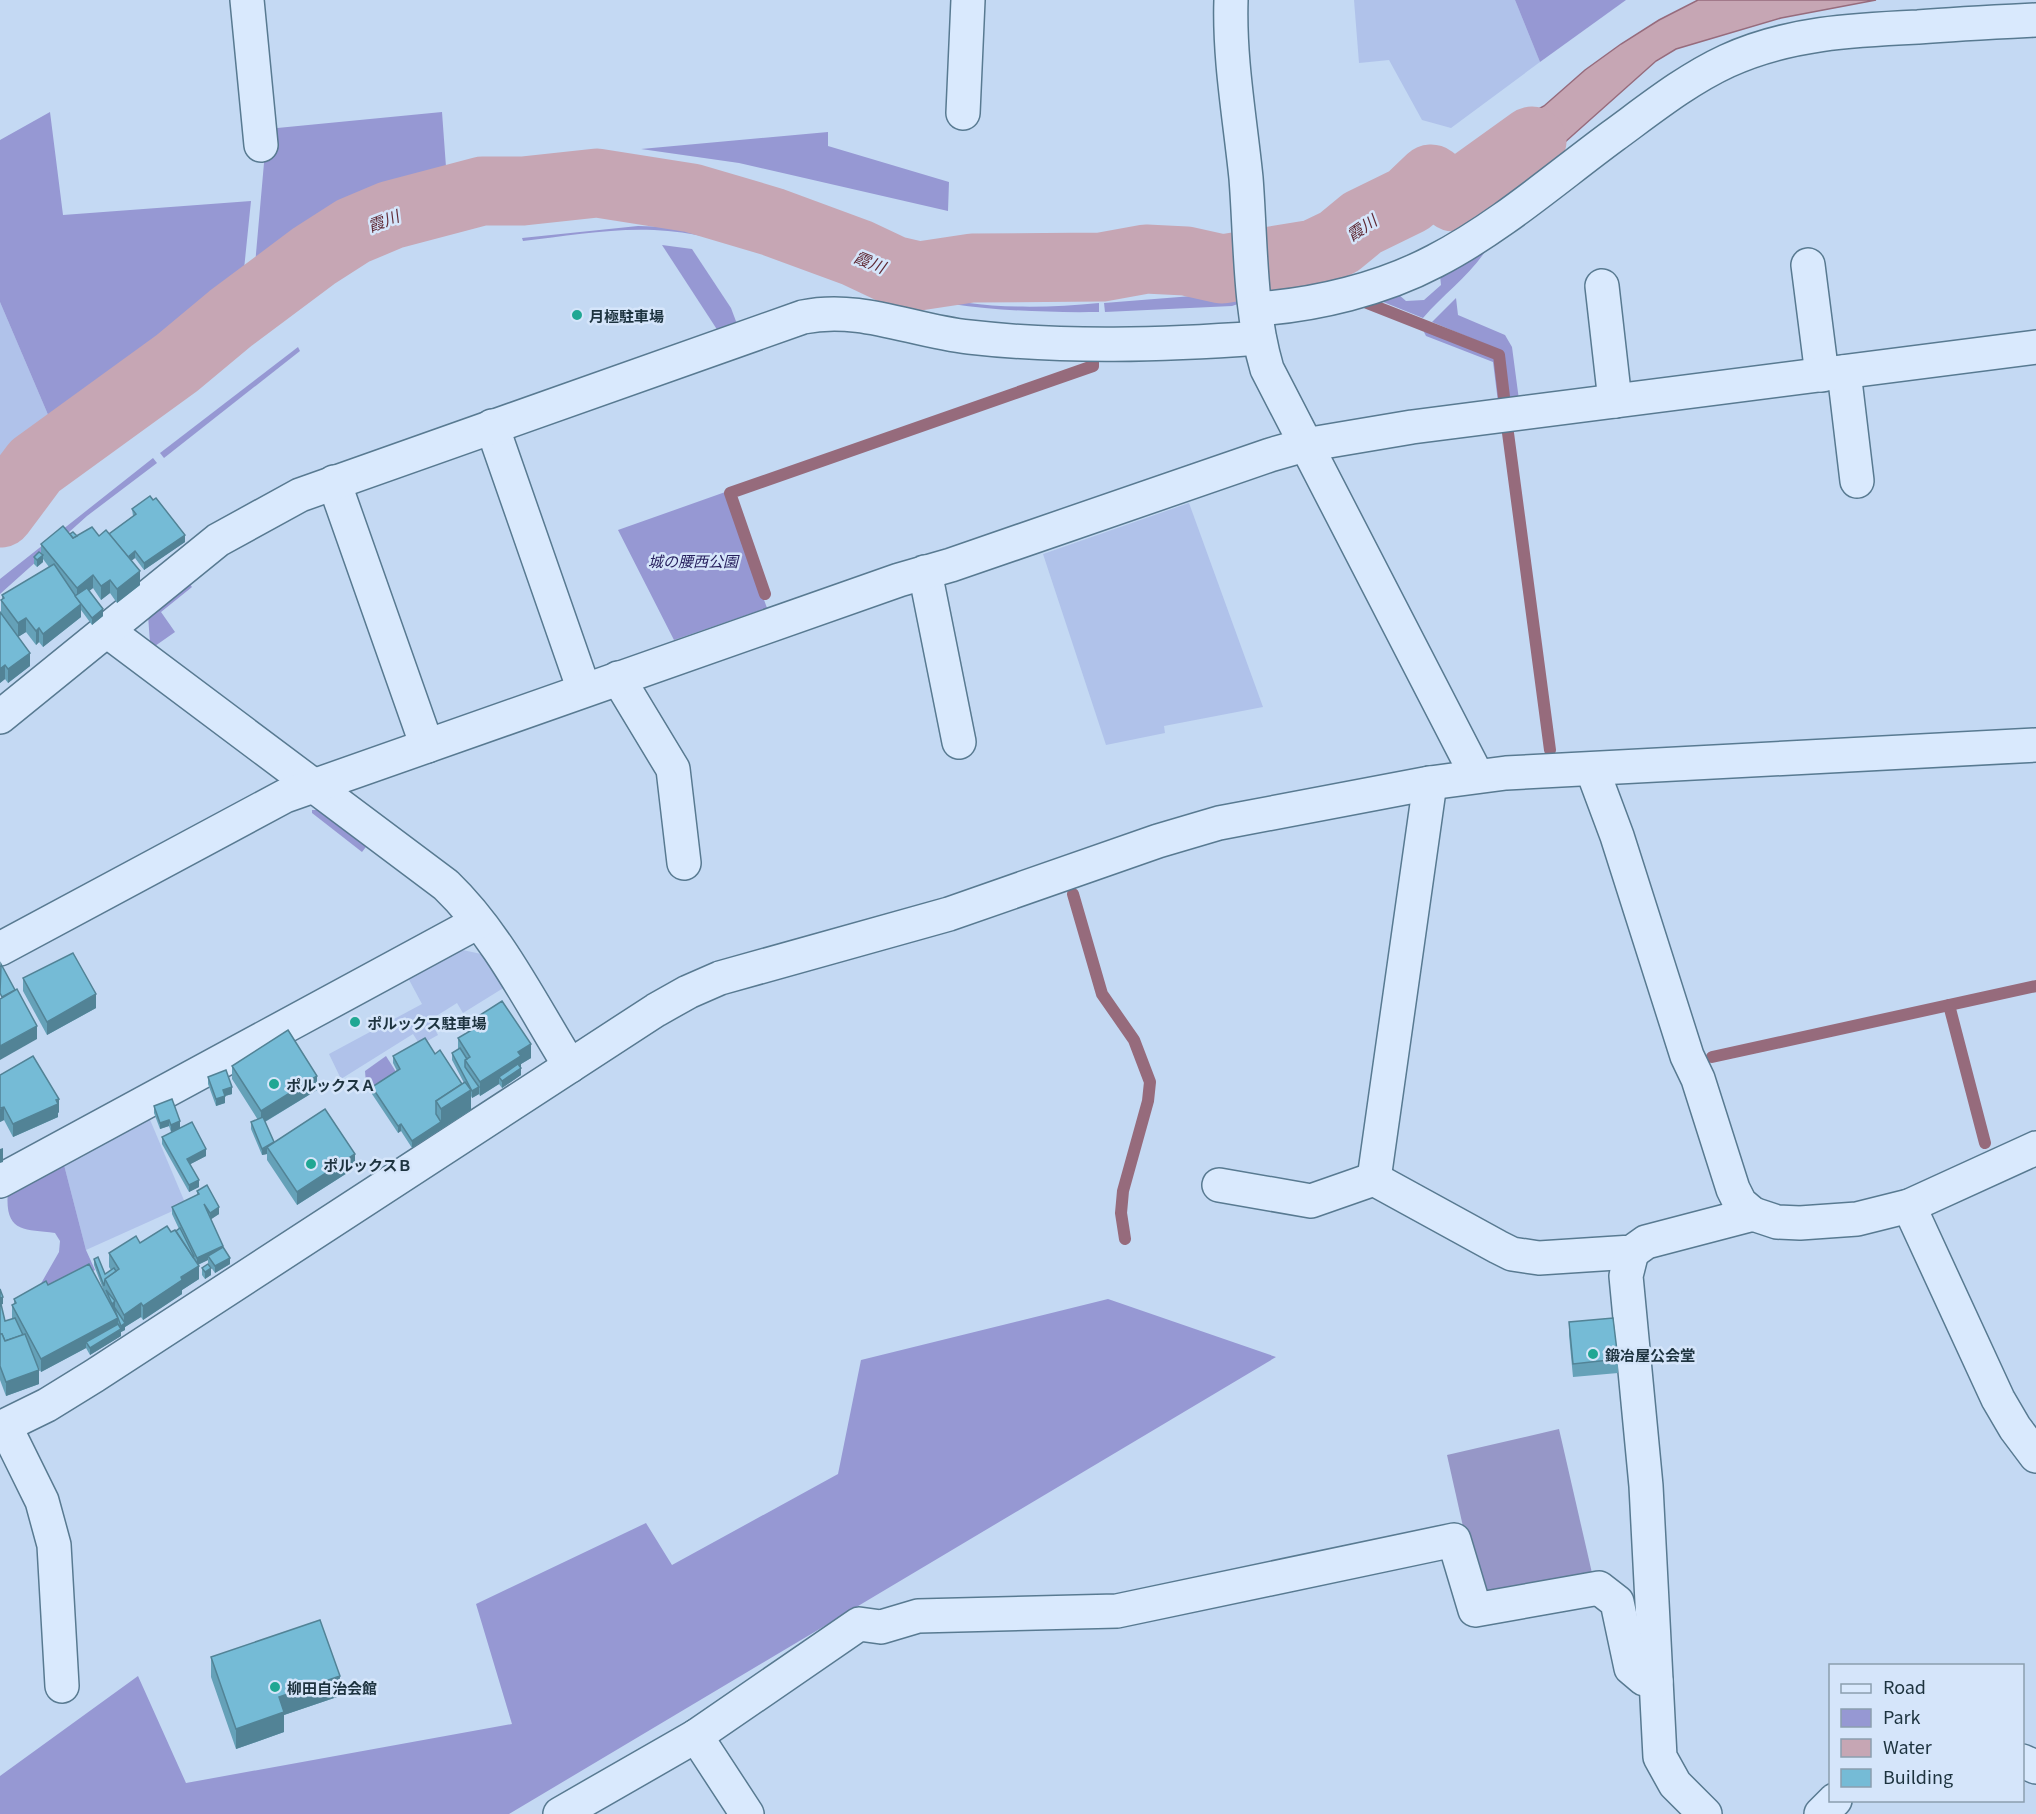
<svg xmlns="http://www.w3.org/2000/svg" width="2036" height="1814" viewBox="0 0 2036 1814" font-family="Georgia,'Noto Sans JP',serif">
<rect width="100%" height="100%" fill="#c4d9f3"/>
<g fill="#b0c2ea">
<polygon points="1354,0 1515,0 1540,62 1451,128 1422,120 1389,60 1359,63"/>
<polygon points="0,302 52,424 0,465"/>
<polygon points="1189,503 1263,707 1164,726 1165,733 1106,745 1043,554"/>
<polygon points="458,949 486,955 505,987 463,1013 457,1003 430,1020 438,1035 420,1045 413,1034 341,1079 329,1054 422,1004 407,976"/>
<polygon points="148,1115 186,1205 86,1250 63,1161"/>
</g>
<g fill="#9698d3">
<polygon points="1515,0 1626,0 1540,62"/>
<polygon points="50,112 63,215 251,201 243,279 0,468 0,465 52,424 0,302 0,140"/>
<path d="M 442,112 L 446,167 C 374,187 315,221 255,265 L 267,129 Z"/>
<polygon points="828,132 828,146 949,182 948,211 739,163 641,149"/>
<path d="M 638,226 C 735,227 824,269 917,293 C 975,309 1039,309 1099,303 L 1099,312 C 1028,313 956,309 887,291 C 811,270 734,234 654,230 C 611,228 566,236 523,241 L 522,238 Z"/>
<path d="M 1491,242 C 1474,273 1445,292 1423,318 L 1371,297 L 1391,288 L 1406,301 L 1424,300 L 1441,285 L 1440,275 Z"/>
<polygon points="662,245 692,249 731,308 737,324 718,331"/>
<polygon points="1230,293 1237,299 1238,304 1232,306 1105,312 1104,303"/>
<polygon points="1456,298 1458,315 1505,335 1512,347 1519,400 1508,401 1502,351 1432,322"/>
<polygon points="1424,332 1430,332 1497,358 1502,402 1498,402 1493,362 1426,336"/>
<polygon points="298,347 300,351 164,458 160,453"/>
<polygon points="1090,357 1096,358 1099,367 735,496 769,595 763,597 767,608 674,640 618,530 1090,363"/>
<polygon points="153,458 157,463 87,516 0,594 0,579"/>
<polygon points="188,582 192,587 161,612 175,632 155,646 150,643 148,615"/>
<polygon points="312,810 325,810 369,843 362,852 312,813"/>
<polygon points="386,1056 398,1075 372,1092 366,1083 365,1071"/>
<path d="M 63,1161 L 86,1250 L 95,1270 L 51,1295 L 39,1287 L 59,1252 L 60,1241 L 55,1233 C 23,1229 4,1233 8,1190 Z"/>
<polygon points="1108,1299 1276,1357 509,1814 0,1814 0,1776 138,1676 186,1783 512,1724 476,1604 646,1523 672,1565 838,1474 861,1360"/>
</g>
<polygon fill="#9697c7" points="1559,1429 1592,1573 1479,1598 1447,1455"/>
<polygon fill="#c6a6b4" stroke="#966b7c" stroke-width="1.5" points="1698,0 1876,0 1781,18 1676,49 1656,61 1564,143 1490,197 1488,214 1472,225 1438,171 1454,160 1479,153 1513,123 1544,106 1585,70 1621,44 1659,20"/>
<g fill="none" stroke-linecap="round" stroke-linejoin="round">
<g stroke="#966b7c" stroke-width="12">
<polyline points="1293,258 1329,283"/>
<polyline points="1367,303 1499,355 1504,397"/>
<polyline points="1508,433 1550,750"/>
<polyline points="765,594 730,493 1093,366 1093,360"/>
<polyline points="1073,894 1102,994 1134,1040 1150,1082 1148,1101 1123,1191 1121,1213 1125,1239"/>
<polyline points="1949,1005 1985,1143"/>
<polyline points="1712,1057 2036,986"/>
</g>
<polyline stroke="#c6a6b4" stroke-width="69" points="0,513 35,466 177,363 231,318 314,256 353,231 391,215 482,191 523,191 597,183 692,198 773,222 857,253 893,270 919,276 972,268 1102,267 1146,259 1186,261 1222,269 1314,254 1339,242 1362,223 1409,200 1431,179 1454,197 1532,141"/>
<defs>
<g id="minor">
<polyline points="247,0 261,145"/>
<path d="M 1231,0 C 1229,59 1240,119 1246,178 C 1251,242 1249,308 1267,369 L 1477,776"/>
<polyline points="963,113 968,0"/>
<polyline points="1808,265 1822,375"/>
<polyline points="1602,286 1615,401"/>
<path d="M 1256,309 C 1316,305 1382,289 1435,261 C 1499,228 1556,178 1613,136 C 1650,109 1686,80 1727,61 C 1788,33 1853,30 1918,27 C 1957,24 1997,22 2036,20"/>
<polyline points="1844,372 1857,481"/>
<polyline points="492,426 584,690"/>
<polyline points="334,482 427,746"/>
<polyline points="925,572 959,742"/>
<path d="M 106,630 L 446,885 C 498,935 532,1005 570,1066"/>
<polyline points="618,678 673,769 684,863"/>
<path d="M 0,717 L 218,540 L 300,495 L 803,317 C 860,305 912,331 969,337 C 1065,348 1163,345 1259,338"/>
<polyline points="1592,769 1617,836 1687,1056 1698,1079 1733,1189 1740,1203 1753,1214"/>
<polyline points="0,949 285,796 899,580 951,565 1270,455 1305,445 1412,427 2036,347"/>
<polyline points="1374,1179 1430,783"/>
<polyline points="0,1181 478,922"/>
<polyline points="1219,1185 1311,1201 1374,1179 1498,1247 1512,1254 1539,1258 1632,1252 1646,1242 1753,1214 1777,1222 1800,1223 1857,1219 1909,1206 2036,1148"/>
<polyline points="1909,1206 1998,1399 2015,1428 2036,1456"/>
<polyline points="1632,1252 1626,1276 1646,1486 1660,1757 1675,1784 1705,1814"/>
<polyline points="5,1426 42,1501 54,1545 62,1686"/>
<polyline points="0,1428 47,1405 94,1376 656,1010 688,992 720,978 949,914 1158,841 1219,823 1430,783 1506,773 2036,745"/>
<polyline points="696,1736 747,1814"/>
<polyline points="2022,1761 2036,1767"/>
<polyline points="560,1814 696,1736 859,1624 881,1627 918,1616 1117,1611 1454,1540 1475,1610 1599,1588 1617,1602 1631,1668 1644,1679 1656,1681"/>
<polyline points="1821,1814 1835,1800"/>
</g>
</defs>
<use href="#minor" stroke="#587a91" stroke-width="36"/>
<use href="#minor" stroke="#d9e9fd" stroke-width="33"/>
</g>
<g fill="#65a1b8">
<polygon points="132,509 185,542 144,570 135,558 131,561 140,585 117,603 110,593 101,600 93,588 89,591 103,616 92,625 81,610 81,617 43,647 39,642 36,645 26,632 18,637 30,666 8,683 5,679 0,683 0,612 1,613 1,600 2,599 2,595 49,567 43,559 43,562 37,567 34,564 34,557 41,554 41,544 70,534 77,536 99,536 109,534 133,516"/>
<polygon points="23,978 96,1008 47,1035 23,991"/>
<polygon points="477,1017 531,1058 521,1064 521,1075 502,1088 499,1084 480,1096 479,1094 472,1098 471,1096 471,1110 412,1148 401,1131 398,1133 372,1094 372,1087 397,1071 393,1063 393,1056 435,1054 462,1084 464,1083 452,1060 452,1053 458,1049 458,1038 477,1027"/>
<polygon points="232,1066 317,1090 265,1122 274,1142 355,1168 297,1205 267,1160 267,1154 262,1155 251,1129 251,1122 258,1120 232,1079"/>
<polygon points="0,1075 59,1112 58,1113 58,1117 13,1137 4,1120 0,1122"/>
<polygon points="208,1077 232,1094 225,1096 225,1103 216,1106 208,1084"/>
<polygon points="154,1106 180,1128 206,1156 190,1164 199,1187 189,1192 162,1144 162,1137 176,1130 171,1132 169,1126 160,1129 154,1113"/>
<polygon points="197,1191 219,1214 211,1219 230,1264 215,1273 208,1263 208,1260 198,1265 199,1279 182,1290 182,1294 143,1320 141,1317 125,1327 125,1330 121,1332 121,1336 90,1355 86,1348 41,1372 35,1361 39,1384 6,1396 0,1380 0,1289 3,1304 1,1304 5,1321 12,1319 12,1305 14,1304 14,1299 48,1285 103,1289 94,1265 94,1259 105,1274 111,1270 109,1267 109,1253 176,1231 179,1229 172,1214 172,1207 197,1195"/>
<polygon points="202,1268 211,1275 205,1279 202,1275"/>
<polygon points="1569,1322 1618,1359 1618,1373 1573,1377 1569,1335"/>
<polygon points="211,1657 340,1696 284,1715 284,1732 236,1749 211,1677"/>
</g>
<g fill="#528396">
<polygon points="185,535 185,542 144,570 144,563"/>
<polygon points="135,551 135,558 127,564 127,558"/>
<polygon points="43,555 43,562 37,567 37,560"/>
<polygon points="140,571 140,585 117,603 117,589"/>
<polygon points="93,575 93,588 78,600 77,598 77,588"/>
<polygon points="110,580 110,593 101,600 101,586"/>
<polygon points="81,604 81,617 43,647 43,634"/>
<polygon points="103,609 103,616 92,625 92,618"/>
<polygon points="26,618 26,632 18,637 18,623"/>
<polygon points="39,628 39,642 36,645 36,631"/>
<polygon points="30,653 30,666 8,683 8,669"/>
<polygon points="5,665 5,679 0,683 0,669"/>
<polygon points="96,994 96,1008 47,1035 47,1022"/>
<polygon points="37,1026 37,1039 0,1060 0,1046"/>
<polygon points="531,1044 531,1058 521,1064 521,1075 502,1088 502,1081 499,1077 499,1084 480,1096 480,1082 518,1052"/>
<polygon points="317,1076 317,1090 261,1124 261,1111"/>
<polygon points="232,1087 232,1094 225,1096 225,1103 216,1106 216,1099 223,1090"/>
<polygon points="479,1087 479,1094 472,1098 472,1091"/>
<polygon points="471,1090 471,1110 412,1148 412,1141 441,1122 441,1109"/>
<polygon points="59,1099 59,1112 58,1113 58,1117 13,1137 13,1124"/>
<polygon points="4,1107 4,1120 0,1122 0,1109"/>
<polygon points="169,1120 169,1126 160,1129 160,1123"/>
<polygon points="180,1121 180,1128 171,1132 171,1125"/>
<polygon points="401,1124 401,1131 398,1133 398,1126"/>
<polygon points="267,1147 267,1154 262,1155 262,1149"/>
<polygon points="3,1148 3,1162 0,1163 0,1149"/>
<polygon points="206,1149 206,1156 187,1166 187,1159"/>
<polygon points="355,1154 355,1168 297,1205 297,1192"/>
<polygon points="199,1180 199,1187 189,1192 189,1185"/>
<polygon points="219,1207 219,1214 210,1220 210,1213"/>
<polygon points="223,1246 223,1253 208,1256 208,1260 197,1265 197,1258"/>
<polygon points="230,1258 230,1264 215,1273 215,1266"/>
<polygon points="199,1266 199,1279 182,1290 182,1294 143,1320 143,1306 181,1277"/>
<polygon points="211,1268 211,1275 205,1279 205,1272"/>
<polygon points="3,1297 3,1304 0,1305 0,1298"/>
<polygon points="115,1301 115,1308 112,1310 112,1304"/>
<polygon points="141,1303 141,1317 125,1327 125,1330 121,1332 121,1336 90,1355 90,1348 86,1342 86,1348 41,1372 41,1359 118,1318 118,1331 121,1330 121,1326 124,1324 124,1315"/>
<polygon points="39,1370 39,1384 6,1396 6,1382"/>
<polygon points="340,1676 340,1696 284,1715 284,1732 236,1749 236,1729 279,1697"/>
</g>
<g fill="#75bbd6" stroke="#528396" stroke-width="1.5">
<polygon points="150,496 153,500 156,498 185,535 144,563 135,551 128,557 109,534 136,514 132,509"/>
<polygon points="63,526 73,538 92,527 99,536 106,530 140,571 117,589 110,580 101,586 93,575 77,588 41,544"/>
<polygon points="73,532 77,536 73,538 70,534"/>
<polygon points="39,552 43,555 37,560 34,557"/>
<polygon points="54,564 81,604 43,634 39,628 36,631 26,618 18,623 1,600 4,598 2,595"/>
<polygon points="87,588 103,609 92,618 75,596"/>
<polygon points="0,612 30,653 8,669 5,665 0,669"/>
<polygon points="73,953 96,994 47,1022 23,978"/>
<polygon points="1,964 15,990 2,997 0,993"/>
<polygon points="17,989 37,1026 0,1046 0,999"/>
<polygon points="502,1001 531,1044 518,1052 521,1056 480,1082 465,1060 470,1057 458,1038 482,1024 477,1017"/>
<polygon points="288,1030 317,1076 261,1111 232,1066"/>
<polygon points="425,1038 435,1054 440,1050 462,1084 436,1101 436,1114 441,1122 412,1141 401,1124 398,1126 372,1087 400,1069 393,1056"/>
<polygon points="460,1048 467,1059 465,1060 465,1067 479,1087 472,1091 452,1053"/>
<polygon points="33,1056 59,1099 56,1100 58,1104 13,1124 4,1107 0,1108 0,1075"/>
<polygon points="518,1064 521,1068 502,1081 499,1077"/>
<polygon points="226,1070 232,1087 223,1090 225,1096 216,1099 208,1077"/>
<polygon points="465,1082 471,1090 441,1109 436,1101"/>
<polygon points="172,1099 180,1121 171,1125 169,1120 160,1123 154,1106"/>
<polygon points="325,1109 355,1154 297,1192 267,1147"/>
<polygon points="263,1117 274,1142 262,1149 251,1122"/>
<polygon points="192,1122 206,1149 187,1159 199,1180 189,1185 162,1137"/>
<polygon points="207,1185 219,1207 210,1213 204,1204 223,1246 197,1258 172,1207 199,1194 197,1191"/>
<polygon points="167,1226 171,1232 175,1230 199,1266 181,1277 182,1280 143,1306 141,1303 124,1315 105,1279 119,1269 109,1253 136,1236 140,1243"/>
<polygon points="180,1228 194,1256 193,1257 176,1231"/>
<polygon points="223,1247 230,1258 215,1266 208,1256"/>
<polygon points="98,1257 105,1274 114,1268 116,1271 105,1279 104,1286 94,1259"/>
<polygon points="89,1264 118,1318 41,1359 12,1305 16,1303 14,1299 46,1281 48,1285"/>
<polygon points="208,1264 211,1268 205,1272 202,1268"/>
<polygon points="0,1289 3,1297 0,1298"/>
<polygon points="106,1290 115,1301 112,1304"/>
<polygon points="0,1304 1,1304 5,1321 15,1318 23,1335 5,1341 2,1334 0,1334"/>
<polygon points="114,1308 115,1308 125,1323 121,1326 118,1318"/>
<polygon points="1613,1318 1618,1359 1573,1364 1569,1322"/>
<polygon points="118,1324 121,1329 90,1348 86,1342"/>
<polygon points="0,1334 2,1334 5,1341 25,1334 39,1370 6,1382 0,1366"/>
<polygon points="320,1620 340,1676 279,1697 284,1712 236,1729 211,1657"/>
</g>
<g fill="#20a793" stroke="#d5e5fa" stroke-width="2">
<circle cx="577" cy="315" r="6"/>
<circle cx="355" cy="1022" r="6"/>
<circle cx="274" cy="1084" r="6"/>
<circle cx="311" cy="1164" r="6"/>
<circle cx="1593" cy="1354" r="6"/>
<circle cx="275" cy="1687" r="6"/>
</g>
<g text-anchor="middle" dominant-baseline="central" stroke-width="5" stroke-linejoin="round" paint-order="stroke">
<g font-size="15" font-weight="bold" fill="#1d333f" stroke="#d5e5fa" text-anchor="start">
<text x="589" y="315">月極駐車場</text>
<text x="367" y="1022">ポルックス駐車場</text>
<text x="286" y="1084">ポルックスＡ</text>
<text x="323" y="1164">ポルックスＢ</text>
<text x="1605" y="1354">鍛冶屋公会堂</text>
<text x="287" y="1687">柳田自治会館</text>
</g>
<g font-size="15" font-style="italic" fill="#28215e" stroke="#d5e5fa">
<text x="693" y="560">城の腰西公園</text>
</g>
<g font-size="16" font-style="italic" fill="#602b36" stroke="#d5e5fa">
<text transform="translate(383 220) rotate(-21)">霞川</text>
<text transform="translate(1361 227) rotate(-34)">霞川</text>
<text transform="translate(870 261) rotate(22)">霞川</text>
</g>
</g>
<rect x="1829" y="1664" width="195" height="138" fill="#d5e5fa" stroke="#8b9eaf" stroke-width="1.5"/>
<rect x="1841" y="1684" width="30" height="9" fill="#d9e9fd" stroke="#8b9eaf" stroke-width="1.5"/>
<text x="1883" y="1694" font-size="18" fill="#1d333f">Road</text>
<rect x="1841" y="1709" width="30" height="18" fill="#9698d3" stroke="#8b9eaf" stroke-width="1.5"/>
<text x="1883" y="1724" font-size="18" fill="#1d333f">Park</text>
<rect x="1841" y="1739" width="30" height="18" fill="#c6a6b4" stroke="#8b9eaf" stroke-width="1.5"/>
<text x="1883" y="1754" font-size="18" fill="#1d333f">Water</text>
<rect x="1841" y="1769" width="30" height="18" fill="#75bbd6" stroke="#8b9eaf" stroke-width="1.5"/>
<text x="1883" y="1784" font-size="18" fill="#1d333f">Building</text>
</svg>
